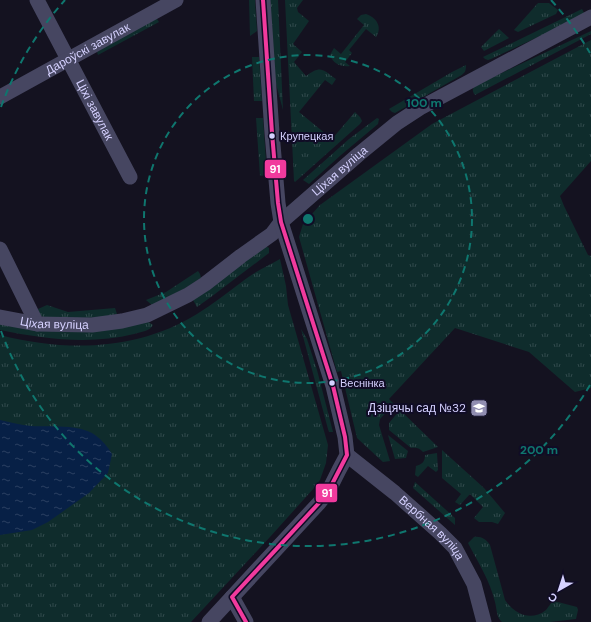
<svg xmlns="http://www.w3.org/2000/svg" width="591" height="622" viewBox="0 0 591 622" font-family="'DM Sans',sans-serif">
<defs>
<pattern id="grass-tufts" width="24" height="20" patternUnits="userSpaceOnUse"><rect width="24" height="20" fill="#0f2c2c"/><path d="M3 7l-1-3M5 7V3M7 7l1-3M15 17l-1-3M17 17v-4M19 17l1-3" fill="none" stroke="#314a4c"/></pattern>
<pattern id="water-ripples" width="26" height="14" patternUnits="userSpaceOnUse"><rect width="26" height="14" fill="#072046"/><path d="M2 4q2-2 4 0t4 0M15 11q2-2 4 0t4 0" fill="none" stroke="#2a3f62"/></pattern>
</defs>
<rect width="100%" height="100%" fill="#141220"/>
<g fill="url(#grass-tufts)">
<polygon points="249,0 255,0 257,31 250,36"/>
<polygon points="270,0 278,0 283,110 275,80"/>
<path d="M 285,0 L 303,0 L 297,8 L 298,12 L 309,21 L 293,44 L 302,52 L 294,62 L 306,76 C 321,65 322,69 336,79 L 332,85 L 325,80 L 299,112 L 332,139 L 355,112 L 360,117 L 362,121 L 360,124 L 295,182 L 294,181 Z"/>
<polygon points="538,3 549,3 558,10 556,14 518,32 514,30"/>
<polygon points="582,9 585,15 491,59 488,60 485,59 483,57"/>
<path d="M 366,14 C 376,17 383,27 376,37 L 366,29 L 349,50 L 352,53 L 345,62 L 350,66 C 341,67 333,64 330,55 L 334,48 L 341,54 L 364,25 L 357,19 L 361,15 Z"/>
<polygon points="153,18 157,19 159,22 98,55 97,52"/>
<polygon points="499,29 509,38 484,51 481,47"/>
<path d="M 591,31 L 591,34 L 475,95 C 472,91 472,88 476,85 Z"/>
<polygon points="591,40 591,161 560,196 564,206 588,255 591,256 591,388 575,392 529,352 455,328 389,399 394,404 380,419 379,425 390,461 383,462 357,438 341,371 337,372 299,237 303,224 320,205 432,124"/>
<polygon points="252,57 259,57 262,101 254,101"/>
<path d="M 466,65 C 466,71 465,73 460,76 L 395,113 L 392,112 L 389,109 L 452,72 Z"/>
<polygon points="256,118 263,118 267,175 260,176"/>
<polygon points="377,118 379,119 378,124 341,155 309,184 303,180 349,139"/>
<polygon points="264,245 269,248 269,253 211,297 197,307 193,300"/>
<path d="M 280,259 L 286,286 L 288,305 L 328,445 L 326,463 L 320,480 L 314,488 L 270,537 L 191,622 L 0,622 L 0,335 C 66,352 137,351 197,314 C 213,304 228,292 243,281 C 254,272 268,266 280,259 Z"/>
<polygon points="198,271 200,274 201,278 184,289 152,305 146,300 166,292"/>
<polygon points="47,305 68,312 115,308 117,314 105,317 74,320 43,317 40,315 38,309"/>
<path d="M 147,321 L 153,325 C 150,331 141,332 134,334 C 90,345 44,339 0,330 L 0,322 Z"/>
<polygon points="301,329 307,339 317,370 333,432 329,432 328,429"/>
<path d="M 400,410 L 438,447 L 423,452 C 420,448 416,447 411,448 L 389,430 L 389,423 Z"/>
<polygon points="388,435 408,451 406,458 395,459"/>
<polygon points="442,450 484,488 505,513 498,524 492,522 479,522 474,518 483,507 470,494 460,505 455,502 461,494 442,478"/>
<path d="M 437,453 L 438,470 L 436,472 L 428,466 L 418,477 L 415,475 L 416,466 C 422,464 425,462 425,455 Z"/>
<polygon points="415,482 455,518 455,525 413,488"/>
<path d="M 474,537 C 481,536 486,539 490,545 L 505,600 C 514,614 531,622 546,610 C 549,607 550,603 554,601 L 577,607 L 578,610 L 576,619 L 550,622 L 502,622 C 496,617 497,609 495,602 C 490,581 478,562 468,543 Z"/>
</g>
<path fill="url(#water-ripples)" d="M 0,420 C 10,422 21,425 31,426 C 49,427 80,424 95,435 C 102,440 108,447 112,454 L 108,473 L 89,493 L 48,522 L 32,530 L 0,535 Z"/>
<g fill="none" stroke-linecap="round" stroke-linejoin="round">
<g stroke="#464661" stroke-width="15">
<path id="s1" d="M 37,0 L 130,177"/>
<path id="s2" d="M 0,97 L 176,0"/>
<polyline points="0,249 37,324"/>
<path id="s3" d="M 0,317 L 37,324 L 92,325 L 122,321 L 147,315 L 188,295 L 205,284 L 241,256 L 272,234 L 281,222 L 359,154 L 397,123 L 420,108 L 591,17"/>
<path id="s4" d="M 347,455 L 395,493 L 440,533 L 455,548 L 474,584 L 484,622"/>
<polyline points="232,597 246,622"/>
<polyline points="209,622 319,503 329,490 339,470 347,455 345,437 333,386 281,222 278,203 272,133 263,0"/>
</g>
<defs>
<polyline id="bus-1" points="246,622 232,597 319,503 329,490 347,455 345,437 333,386 281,222 278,203 272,133 263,0"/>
</defs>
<use href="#bus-1" stroke="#100c26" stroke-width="7"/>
<use href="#bus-1" stroke="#f13a9d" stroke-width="4"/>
</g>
<g fill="none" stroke="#0f766e" stroke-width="2" stroke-dasharray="7 5">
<circle cx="308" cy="219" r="164"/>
<path d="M590 385A327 327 0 0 1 1 331M1 107A327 327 0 0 1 65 0M551 0A327 327 0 0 1 590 53"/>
</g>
<defs>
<symbol id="school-square" viewBox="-11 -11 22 22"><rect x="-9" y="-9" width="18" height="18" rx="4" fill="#918eb1" stroke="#100c26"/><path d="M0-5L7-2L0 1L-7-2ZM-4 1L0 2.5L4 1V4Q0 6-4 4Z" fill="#fff"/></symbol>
</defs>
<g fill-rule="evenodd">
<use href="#school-square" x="469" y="398" width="20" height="20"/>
</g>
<g fill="#d5d1ff" stroke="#100c26" stroke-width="1.5">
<circle cx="272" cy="136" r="3.5"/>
<circle cx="332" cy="383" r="3.5"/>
</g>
<g text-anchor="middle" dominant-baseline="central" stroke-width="4" stroke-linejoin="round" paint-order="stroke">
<g font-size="11" fill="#d5d1ff" stroke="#100c26" text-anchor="start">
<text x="280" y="136">Крупецкая</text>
<text x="340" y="383">Веснінка</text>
</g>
<g font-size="12" fill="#d5d1ff" stroke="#100c26">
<text stroke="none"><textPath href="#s2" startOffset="100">Дароўскі завулак</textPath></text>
<text stroke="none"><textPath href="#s1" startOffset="124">Ціхі завулак</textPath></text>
<text stroke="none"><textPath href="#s3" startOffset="391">Ціхая вуліца</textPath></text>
<text stroke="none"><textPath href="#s3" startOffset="55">Ціхая вуліца</textPath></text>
<text stroke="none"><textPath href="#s4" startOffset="112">Вербная вуліца</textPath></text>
</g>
<g font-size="12" fill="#d5d1ff" stroke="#100c26" text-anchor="end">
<text x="466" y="408">Дзіцячы сад №32</text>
</g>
</g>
<circle cx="308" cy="219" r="6" fill="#0f766e" stroke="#100c26" stroke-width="2"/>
<g font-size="12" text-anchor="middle" font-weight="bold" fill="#0f766e" stroke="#100c26" stroke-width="4" stroke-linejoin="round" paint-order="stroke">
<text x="424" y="107">100 m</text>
<text x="539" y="454">200 m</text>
</g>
<g stroke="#100c26" stroke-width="1.5">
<rect x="264" y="159" width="23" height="20" rx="4" fill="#f13a9d"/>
<rect x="315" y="483" width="23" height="20" rx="4" fill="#f13a9d"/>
</g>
<g font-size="11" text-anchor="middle" font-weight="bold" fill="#fff">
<text x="275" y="173">91</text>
<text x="327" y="497">91</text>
</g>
<g transform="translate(559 590) rotate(219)" stroke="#100c26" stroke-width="3" paint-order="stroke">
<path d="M0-3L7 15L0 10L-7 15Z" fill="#d5d1ff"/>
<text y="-6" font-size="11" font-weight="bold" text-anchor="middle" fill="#d5d1ff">С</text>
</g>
</svg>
